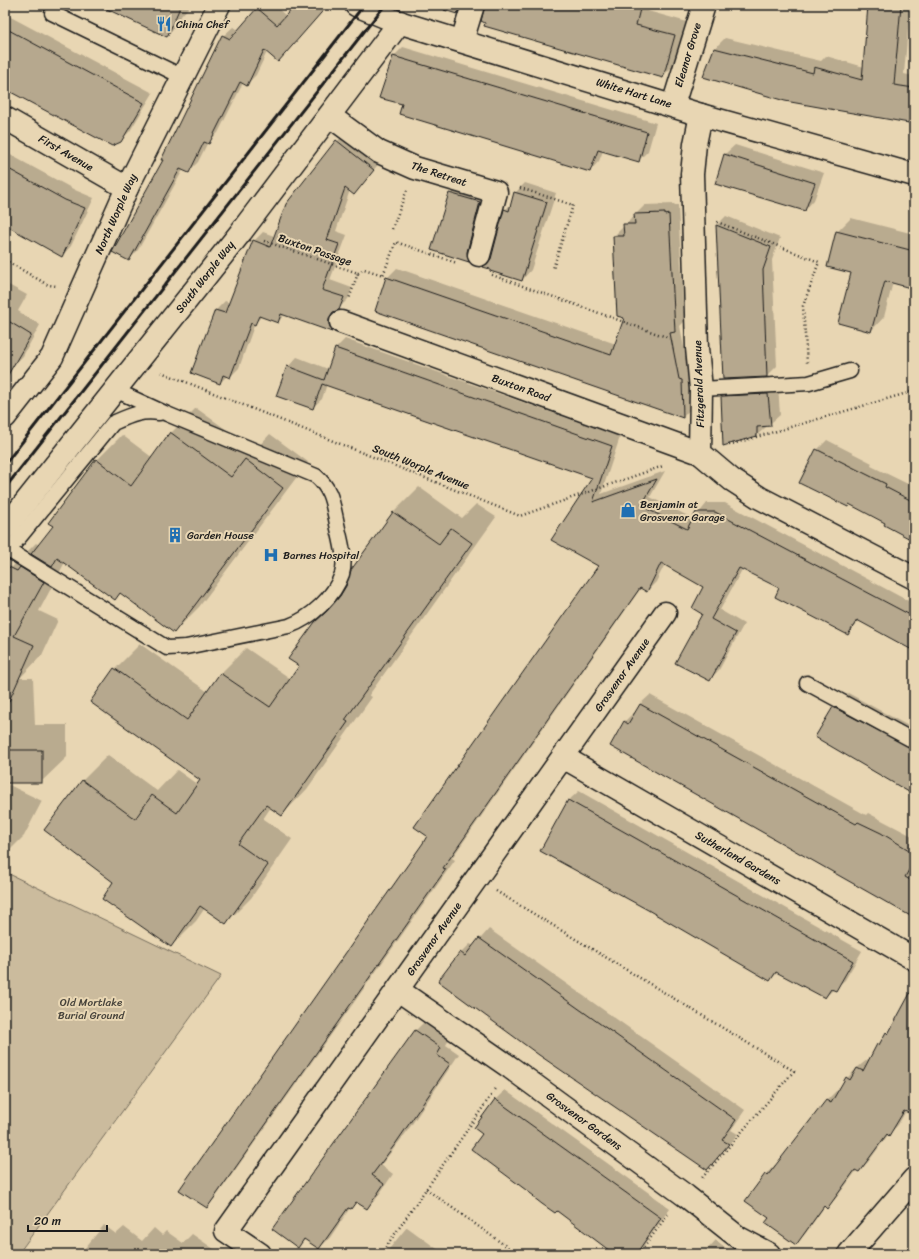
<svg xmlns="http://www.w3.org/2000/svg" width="919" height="1259" viewBox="0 0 919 1259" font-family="Sriracha,sans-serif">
<rect width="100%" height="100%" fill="#e8d6b3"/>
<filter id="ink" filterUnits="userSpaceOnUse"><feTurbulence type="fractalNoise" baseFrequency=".025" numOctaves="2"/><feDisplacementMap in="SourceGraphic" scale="8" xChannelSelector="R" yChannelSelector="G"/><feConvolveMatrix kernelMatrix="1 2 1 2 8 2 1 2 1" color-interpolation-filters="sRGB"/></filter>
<g filter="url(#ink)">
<polygon fill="#cbbb9d" stroke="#746c5c" points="5,872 221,976 18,1254 5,1254"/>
<g fill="#0003">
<polygon points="99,5 191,5 181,16 176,26 166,36"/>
<polygon points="262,5 274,5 286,16 296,5 328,5 278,61 267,52 256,75 247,84 243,83 218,133 208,142 198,162 188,172 183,170 138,250 129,260 164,160 223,36 233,27 239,30"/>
<polygon points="434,5 465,5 457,13"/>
<polygon points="486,5 650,5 648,11 687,22 676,63 662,77"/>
<polygon points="870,5 910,5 904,74 914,76 914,116 908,122 715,48 725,38 821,61 826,56 864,67"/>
<polygon points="5,14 153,93 130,131 120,141 5,88"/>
<polygon points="403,47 656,123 648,151 638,161 603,151 599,161 590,171 380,97 394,56"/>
<polygon points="346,131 382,160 354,193 350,190 336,231 347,235 330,280 352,288 348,299 338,309 340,322 331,331 285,314 278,322 262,316 255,323 239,368 230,377 227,376 220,383 216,310 225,301 230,303 254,241 263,232 274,236 287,204"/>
<polygon points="735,145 824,173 814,200 805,210 716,183 725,154"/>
<polygon points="5,152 75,190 94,198 71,246 62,256 5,225"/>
<polygon points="525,183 556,193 531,270 522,280 505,210 512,203 515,193"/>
<polygon points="460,184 489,193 478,252 469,261 432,250 450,194"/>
<polygon points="674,204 675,205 678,205 684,322 680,326 688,370 691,371 692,407 683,417 387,278 397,268 616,344 626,318 614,236 645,205"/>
<polygon points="726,216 780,238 772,260 777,366 767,376 724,378 717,225"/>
<polygon points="851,218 914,234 914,288 893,282 884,317 871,331 852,272 837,232"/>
<polygon points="5,283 27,295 18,311 40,325 23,356 13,366 5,361"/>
<polygon points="345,339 620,437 601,494 665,471 650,497 694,519 707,503 725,503 914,604 914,650 860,620 848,634 780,588 743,568 720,610 744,624 719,670 709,680 703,614 705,587 665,564 656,582 647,591 641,588 452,858 455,860 216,1197 207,1207 424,843 600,565 552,540 593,478 327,384 322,399 312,408 288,367 297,357 328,369 336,348"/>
<polygon points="778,385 780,415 757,435 722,397 732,387"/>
<polygon points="196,408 255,450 270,434 308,462 199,607 174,632 121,593 115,599 65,562 39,611 58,620 42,655 20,678 33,678 35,725 67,725 67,757 41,782 5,782 5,578 11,568 36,543 39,545 55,526 97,460 122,435 153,458 171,433"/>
<polygon points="827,440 872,463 871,466 914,487 914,540 887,522 817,450"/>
<polygon points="419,487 462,518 476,504 496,517 369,695 372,697 307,789 282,815 271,807 263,819 292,839 251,898 226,923 205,908 196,921 171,946 115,882 45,830 83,780 108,755 157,791 177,770 198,785 201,780 115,669 140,644 208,692 221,673 246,648 291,679 300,666 315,622 341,596 347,586 352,570 394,512"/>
<polygon points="848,693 914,729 914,793 817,737 834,707"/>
<polygon points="650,695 866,815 868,813 914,837 914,917 624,722 634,712 635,713 640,704"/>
<polygon points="5,783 42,801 24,836 5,855"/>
<polygon points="579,791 862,951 845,980 825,997 778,972 770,980 648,909 541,850 569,800"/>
<polygon points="489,929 745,1110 731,1130 738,1134 716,1159 461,953 470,944 474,946"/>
<polygon points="914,998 914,1107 906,1111 898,1125 888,1135 868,1162 859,1171 857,1170 836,1198 827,1207 825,1206 805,1234 795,1244 770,1218 746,1201 766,1174 775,1165 777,1166 827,1100 836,1091 839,1092 847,1078 857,1068 868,1059 870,1060 878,1045"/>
<polygon points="425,1021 450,1038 446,1045 459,1054 406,1133 381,1165 393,1174 376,1199 367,1208 357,1202 350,1208 329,1239 319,1248 306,1239 298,1246 415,1031"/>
<polygon points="505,1090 670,1208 638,1254 617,1254 535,1196 484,1133 475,1128 496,1099"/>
<polygon points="104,1225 116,1234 124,1227 142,1241 154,1228 162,1235 166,1231 183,1243 192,1234 221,1254 80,1254"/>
<polygon points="407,1227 444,1254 385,1254"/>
<polygon points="716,1240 733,1254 703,1254"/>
</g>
<g fill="#b6a88e" stroke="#1c1c1c">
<polygon points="98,5 181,5 167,37"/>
<polygon points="295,5 328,5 278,62 264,50 247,86 240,82 209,144 204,142 189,173 180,169 129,261 112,252 163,160 161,160 222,35 230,39 257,8 277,25"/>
<polygon points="444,5 460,5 457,14 444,10"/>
<polygon points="485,5 625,5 640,9 636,25 675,35 663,78 484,26 485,23 481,21"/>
<polygon points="868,5 901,5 894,85 914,88 909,123 785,101 703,77 714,48 813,73 814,67 862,80"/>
<polygon points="5,28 144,103 121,142 112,146 5,89"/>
<polygon points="393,56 647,132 639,162 598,150 590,172 399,114 402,104 379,98"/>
<polygon points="336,140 374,170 354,195 345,188 327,240 339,244 322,290 344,297 339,310 333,312 329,318 329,324 332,332 281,314 278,323 259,316 255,325 251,323 230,378 223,375 220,384 191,373 215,310 225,313 253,240 270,247 286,204"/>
<polygon points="724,154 815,183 805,211 715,184"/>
<polygon points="5,167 65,200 85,208 62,257 5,225"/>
<polygon points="514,192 547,202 522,281 490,271 490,269 483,267 491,259 504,209 509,211"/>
<polygon points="449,193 480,202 467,252 469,262 431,250"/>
<polygon points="665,213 665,215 669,214 675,332 670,333 679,379 682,380 683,418 375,311 386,277 611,355 624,318 617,316 613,236 624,236 623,224 635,224 634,214"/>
<polygon points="716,225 771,247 763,270 767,377 723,379"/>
<polygon points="836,231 914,251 914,289 885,281 871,332 838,323 851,273 827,267"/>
<polygon points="5,319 31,335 5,380"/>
<polygon points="335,348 612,446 593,502 657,479 641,506 687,529 696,512 715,512 861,589 914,617 914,651 857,620 848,635 775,597 779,588 739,568 711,619 736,633 710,681 675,663 702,614 692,608 703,587 661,563 647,592 640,588 443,868 446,869 207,1208 179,1190 423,843 427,836 414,827 598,566 551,540 592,478 322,384 313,409 276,396 287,366 324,380"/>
<polygon points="768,394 771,426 757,427 757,436 723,446 721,396"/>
<polygon points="170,432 231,477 245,459 283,488 174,633 120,593 115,600 57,558 52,567 31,554 53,526 48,523 96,459 131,486"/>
<polygon points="816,449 886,484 885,487 914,502 914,541 884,525 885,523 849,504 848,507 799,483"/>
<polygon points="393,512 439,544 451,528 472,543 345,720 348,722 282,816 266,805 238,844 268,865 226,924 200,906 171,947 102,899 113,882 44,830 82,780 135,819 152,795 177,813 200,780 90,702 114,668 187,720 220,673 270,707 299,666 288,659 315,622 327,611 340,596 346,586 351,570"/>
<polygon points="5,565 17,571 20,567 44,582 14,636 34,645 5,710"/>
<polygon points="640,704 856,824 858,822 881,833 914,853 914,861 905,877 914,882 914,918 610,746 624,721 628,724"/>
<polygon points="833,707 914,749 914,795 815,737"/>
<rect x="5" y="750" width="37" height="33"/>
<polygon points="568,800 853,961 836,991 831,989 825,998 776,972 770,981 648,910 540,851"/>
<polygon points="479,938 736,1120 722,1140 729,1144 707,1170 539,1055 438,981 460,952 465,956"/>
<polygon points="914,986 914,1115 904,1111 889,1136 887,1134 859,1172 855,1170 827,1209 824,1206 796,1245 765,1223 769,1218 745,1201 765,1174 768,1175 826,1100 831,1103 846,1077 850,1080 857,1068 863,1071 877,1044 879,1045 886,1032 888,1034"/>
<polygon points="415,1030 441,1048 437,1055 450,1064 396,1143 372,1175 384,1184 367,1209 356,1202 351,1209 348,1208 319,1249 304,1239 298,1248 272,1229"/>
<polygon points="495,1099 661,1218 636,1254 614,1254 557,1211 555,1213 542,1204 533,1197 534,1196 471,1149 482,1134 474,1128"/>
</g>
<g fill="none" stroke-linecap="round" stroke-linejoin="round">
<defs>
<g id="service">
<polyline points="52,13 183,77"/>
<polyline points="701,389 809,383 850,371"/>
<path d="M 5,548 L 167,648 L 186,647 L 289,626 C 311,618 334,597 342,574 C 347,557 339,536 336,519 C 332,501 331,489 316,476 L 167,414 L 115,390"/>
<path d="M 9,550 L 113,423 C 129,416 141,410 159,413"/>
<polyline points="807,683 914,741"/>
</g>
<g id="minor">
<polyline points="462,41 473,5"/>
<polyline points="673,105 704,5"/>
<polyline points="701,115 695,144 692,174 697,348 701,389 700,453 732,480 760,498 914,578"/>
<polyline points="330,116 379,152 415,168 496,192 479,255"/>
<polyline points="5,118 127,188"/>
<polyline points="341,322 700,453"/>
<polyline points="5,417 52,357 127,188 219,5"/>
<polyline points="5,528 241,232 400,22"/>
<polyline points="563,757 914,959"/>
<polyline points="398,990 511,1068 686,1196 739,1238 769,1254"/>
<polyline points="260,1254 226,1231 665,613"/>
</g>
<polyline id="tertiary" points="356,5 395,21 701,115 914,175"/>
<polyline id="trunk" points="849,1254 914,1179"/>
</defs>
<use href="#service" stroke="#1c1c1c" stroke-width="17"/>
<use href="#minor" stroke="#1c1c1c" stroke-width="25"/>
<use href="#tertiary" stroke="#1c1c1c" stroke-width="25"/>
<use href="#trunk" stroke="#1c1c1c" stroke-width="25"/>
<g stroke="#1c1c1c" stroke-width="2.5" stroke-dasharray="1 3" stroke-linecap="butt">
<polyline points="520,188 573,205 553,269"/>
<polyline points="717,222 819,262 803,306 807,363"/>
<polyline points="392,229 407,190"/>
<polyline points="264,241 358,273 349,299"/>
<polyline points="5,260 48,285 57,286"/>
<polyline points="358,273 364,269 383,275 396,242 457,263"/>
<polyline points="492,275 672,339"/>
<polyline points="161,372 520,516 663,466"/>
<polyline points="729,445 914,391"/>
<polyline points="496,891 794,1071 702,1178"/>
<polyline points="426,1189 517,1254"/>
<polyline points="381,1254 497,1087"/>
<polyline points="639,1254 668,1214"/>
</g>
<use href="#service" stroke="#e8d6b3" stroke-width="14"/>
<use href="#minor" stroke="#e8d6b3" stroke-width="22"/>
<use href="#tertiary" stroke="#e8d6b3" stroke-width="22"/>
<use href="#trunk" stroke="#e8d6b3" stroke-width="22"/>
<g stroke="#1c1c1c" stroke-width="3">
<polyline points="5,464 364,5"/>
<polyline points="5,488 385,5"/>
</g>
</g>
</g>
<defs>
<symbol id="restaurant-bare" viewBox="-9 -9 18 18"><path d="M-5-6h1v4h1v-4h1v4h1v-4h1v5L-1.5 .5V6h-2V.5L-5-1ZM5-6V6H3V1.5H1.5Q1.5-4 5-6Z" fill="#1f6fb2" stroke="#e8d6b3" stroke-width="2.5" paint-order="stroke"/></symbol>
<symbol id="shop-bare" viewBox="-9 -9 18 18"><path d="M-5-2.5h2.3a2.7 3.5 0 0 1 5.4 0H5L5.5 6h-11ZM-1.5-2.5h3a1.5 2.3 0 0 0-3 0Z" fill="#1f6fb2" stroke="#e8d6b3" stroke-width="2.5" paint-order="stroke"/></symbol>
<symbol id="building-bare" viewBox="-9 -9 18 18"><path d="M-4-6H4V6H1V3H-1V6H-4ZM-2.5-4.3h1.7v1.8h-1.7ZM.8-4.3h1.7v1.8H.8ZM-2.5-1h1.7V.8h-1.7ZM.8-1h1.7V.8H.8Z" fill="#1f6fb2" stroke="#e8d6b3" stroke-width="2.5" paint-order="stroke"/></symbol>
<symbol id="hospital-bare" viewBox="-9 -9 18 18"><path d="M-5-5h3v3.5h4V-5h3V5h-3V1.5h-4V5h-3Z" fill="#1f6fb2" stroke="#e8d6b3" stroke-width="2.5" paint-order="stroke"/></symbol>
</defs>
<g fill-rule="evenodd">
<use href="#restaurant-bare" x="153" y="13" width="22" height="22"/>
<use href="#shop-bare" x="617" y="499" width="22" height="22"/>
<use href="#building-bare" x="164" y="524" width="22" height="22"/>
<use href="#hospital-bare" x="260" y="544" width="22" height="22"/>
</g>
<g text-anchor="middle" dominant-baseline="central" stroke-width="4" stroke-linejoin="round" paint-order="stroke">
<g font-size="11" fill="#1c1c1c" stroke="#e8d6b3" text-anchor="start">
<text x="176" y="24">China Chef</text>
<text x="640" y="504">Benjamin at<tspan x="640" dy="13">Grosvenor Garage</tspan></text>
<text x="187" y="535">Garden House</text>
<text x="283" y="555">Barnes Hospital</text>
</g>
<g font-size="11" fill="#1c1c1c" stroke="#e8d6b3">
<text transform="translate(688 55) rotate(-73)">Eleanor Grove</text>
<text transform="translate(634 93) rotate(17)">White Hart Lane</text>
<text transform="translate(66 153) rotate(30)">First Avenue</text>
<text transform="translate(439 174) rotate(18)">The Retreat</text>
<text transform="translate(116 214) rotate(-66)">North Worple Way</text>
<text transform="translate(315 250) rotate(19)">Buxton Passage</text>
<text transform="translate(205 277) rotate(-52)">South Worple Way</text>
<text transform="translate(699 384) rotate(-92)">Fitzgerald Avenue</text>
<text transform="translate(521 388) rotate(20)">Buxton Road</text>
<text transform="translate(421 467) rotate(22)">South Worple Avenue</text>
<text transform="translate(622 675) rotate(-55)">Grosvenor Avenue</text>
<text transform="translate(738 858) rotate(30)">Sutherland Gardens</text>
<text transform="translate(434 939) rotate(-55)">Grosvenor Avenue</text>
<text transform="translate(584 1121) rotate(36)">Grosvenor Gardens</text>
</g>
<g font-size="11" fill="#48443c" stroke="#e8d6b3">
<text x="91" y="1002">Old Mortlake<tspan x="91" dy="13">Burial Ground</tspan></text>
</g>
</g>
<rect width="919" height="1259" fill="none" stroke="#e8d6b3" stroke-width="20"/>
<rect x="10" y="10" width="899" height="1239" fill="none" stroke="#1c1c1c" stroke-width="1.5" filter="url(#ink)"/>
<path d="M28 1225v6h79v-6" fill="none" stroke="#1c1c1c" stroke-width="2"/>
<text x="34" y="1225" font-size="12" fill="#1c1c1c" stroke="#e8d6b3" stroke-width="3" paint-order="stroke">20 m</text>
</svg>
